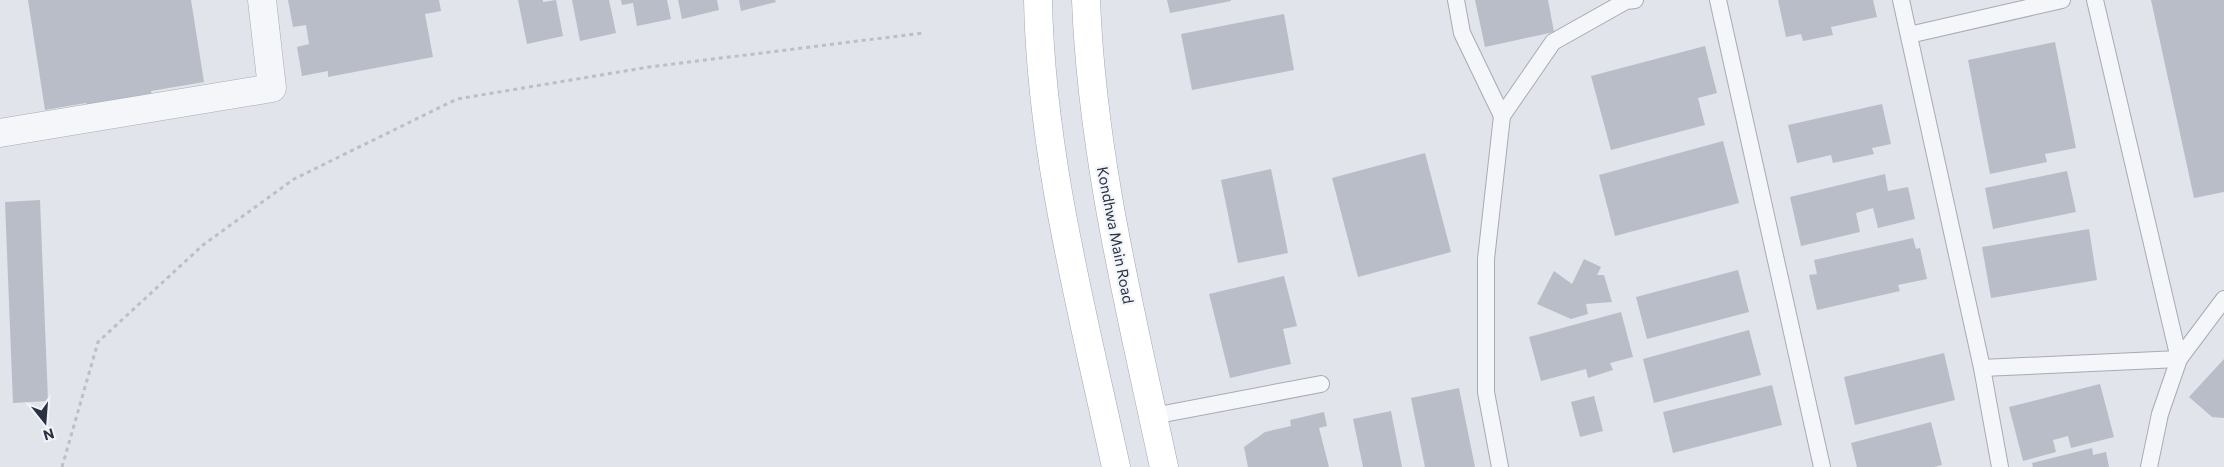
<svg xmlns="http://www.w3.org/2000/svg" width="2224" height="467" viewBox="0 0 2224 467" font-family="Commissioner,sans-serif">
<rect width="100%" height="100%" fill="#e1e4ea"/>
<g fill="#b8bdc8">
<polygon points="28,0 191,0 204,82 151,91 153,101 87,111 86,103 45,110"/>
<polygon points="288,0 439,0 441,11 425,14 433,57 328,77 328,71 302,76 297,47 309,44 306,25 293,27"/>
<polygon points="518,0 543,0 543,2 556,0 563,36 527,44"/>
<polygon points="572,0 609,0 616,33 580,41"/>
<polygon points="621,0 667,0 671,19 637,26 633,3 622,5"/>
<polygon points="678,0 717,0 719,10 682,19"/>
<polygon points="739,0 775,0 776,2 741,11"/>
<polygon points="1167,0 1231,0 1231,1 1170,13"/>
<polygon points="1475,0 1548,0 1554,32 1485,47"/>
<polygon points="1778,0 1873,0 1877,17 1831,27 1833,35 1803,41 1801,34 1786,37"/>
<polygon points="2151,0 2224,0 2224,192 2194,198"/>
<polygon points="1284,14 1294,70 1192,90 1181,34"/>
<polygon points="2055,42 2076,148 2045,154 2047,162 1990,174 1968,60"/>
<polygon points="1705,46 1717,93 1698,98 1705,125 1611,150 1591,76"/>
<polygon points="1882,104 1891,144 1872,148 1874,154 1833,163 1831,155 1797,163 1788,125"/>
<polygon points="1723,141 1739,203 1615,236 1599,175"/>
<polygon points="1425,153 1451,252 1358,277 1332,178"/>
<polygon points="1271,169 1288,253 1238,263 1221,180"/>
<polygon points="2067,171 2076,212 1993,229 1985,188"/>
<polygon points="1885,174 1888,191 1908,187 1915,219 1878,228 1873,208 1856,213 1860,232 1801,246 1790,197"/>
<polygon points="40,200 48,401 13,403 5,202"/>
<polygon points="2089,229 2097,280 1991,298 1982,247"/>
<polygon points="1913,238 1916,249 1920,248 1927,279 1898,285 1900,291 1817,310 1809,275 1817,274 1814,260"/>
<polygon points="1584,259 1601,267 1597,275 1604,275 1612,302 1586,304 1588,314 1571,319 1537,304 1554,271 1572,284"/>
<polygon points="1738,270 1749,312 1647,339 1636,297"/>
<polygon points="1284,276 1297,326 1283,329 1291,364 1230,378 1209,294"/>
<polygon points="1621,312 1633,357 1610,363 1613,370 1588,378 1586,369 1541,381 1529,337"/>
<polygon points="1749,330 1761,375 1654,403 1643,359"/>
<polygon points="1944,353 1955,400 1855,425 1844,377"/>
<polygon points="2224,359 2224,418 2212,417 2189,397"/>
<polygon points="2100,384 2114,437 2071,448 2068,436 2053,440 2056,452 2023,461 2009,407"/>
<polygon points="1772,385 1782,425 1673,453 1663,412"/>
<polygon points="1459,388 1475,467 1425,467 1411,398"/>
<polygon points="1594,396 1603,431 1580,437 1571,402"/>
<polygon points="1391,411 1402,467 1363,467 1353,419"/>
<polygon points="1324,412 1327,426 1319,428 1329,467 1248,467 1244,447 1265,432 1291,426 1290,420"/>
<polygon points="1931,422 1942,465 1934,467 1857,467 1851,443"/>
<polygon points="2092,448 2093,455 2106,452 2109,467 2033,467 2032,463"/>
</g>
<g fill="none" stroke-linecap="round" stroke-linejoin="round">
<defs>
<g id="lane">
<polyline points="1456,0 1462,33 1502,116"/>
<polyline points="1718,0 1822,467"/>
<polyline points="1901,0 1982,368 2000,467"/>
<polyline points="1909,35 2062,0"/>
<polyline points="1982,368 2179,359 2095,0"/>
<polyline points="1153,416 1321,384"/>
<polyline points="1500,467 1486,392 1486,259 1502,116 1553,42 1626,1 1635,0"/>
<polyline points="2149,467 2160,414 2179,359 2224,299"/>
</g>
<polyline id="street" points="0,133 272,88 262,0"/>
<g id="primary">
<path d="M 1038,0 C 1041,157 1083,314 1116,467"/>
<path d="M 1086,0 C 1092,158 1131,313 1164,467"/>
</g>
</defs>
<use href="#lane" stroke="#a6abb5" stroke-width="18"/>
<use href="#street" stroke="#a6abb5" stroke-width="29"/>
<use href="#primary" stroke="#a0a8b7" stroke-width="29"/>
<polyline stroke="#bbbfc6" stroke-width="3" stroke-dasharray="4 4" stroke-linecap="butt" points="62,467 98,342 203,245 294,179 457,99 649,67 923,33"/>
<use href="#lane" stroke="#f4f6f9" stroke-width="16"/>
<use href="#street" stroke="#f4f6f9" stroke-width="28"/>
<use href="#primary" stroke="#fff" stroke-width="28"/>
</g>
<g text-anchor="middle" dominant-baseline="central" stroke-width="4.5" stroke-linejoin="round" paint-order="stroke">
<g font-size="15" fill="#293143" stroke="#f1f4f8">
<text transform="translate(1116 235) rotate(79)">Kondhwa Main Road</text>
</g>
</g>
<g transform="translate(45 422) rotate(163)" stroke="#f1f4f8" stroke-width="4" paint-order="stroke">
<path d="M0-4L9 19L0 12L-9 19Z" fill="#293143"/>
<text y="-8" font-size="14" font-weight="bold" text-anchor="middle" fill="#293143">N</text>
</g>
</svg>
